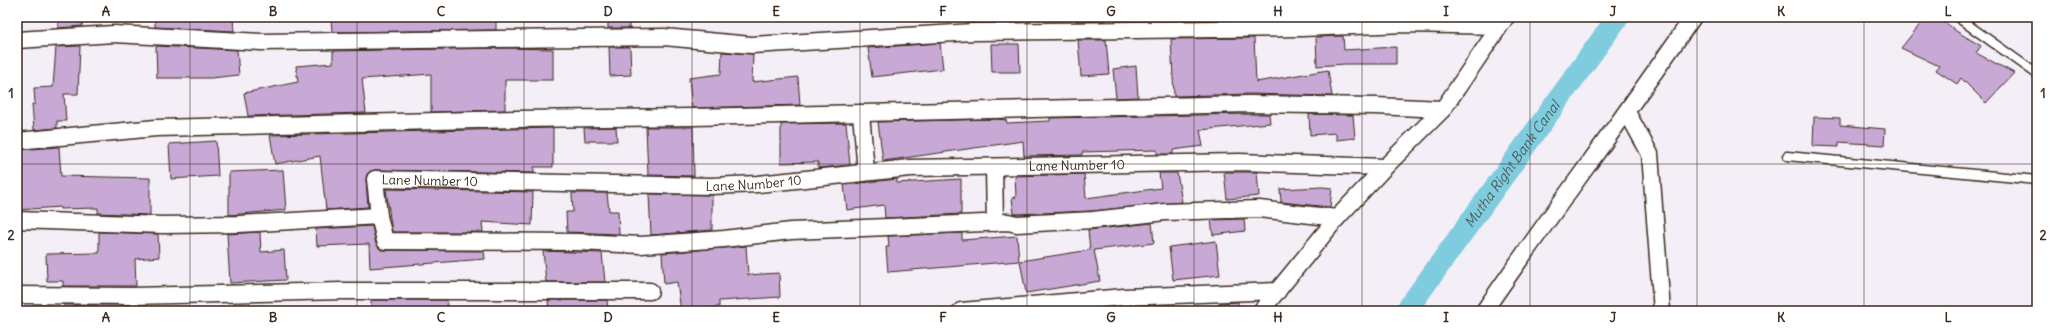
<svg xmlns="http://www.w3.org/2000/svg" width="2054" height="328" viewBox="0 0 2054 328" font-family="Delius,sans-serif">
<rect width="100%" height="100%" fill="#f4eef7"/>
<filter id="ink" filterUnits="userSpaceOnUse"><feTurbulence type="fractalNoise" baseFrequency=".025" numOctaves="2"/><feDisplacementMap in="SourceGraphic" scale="8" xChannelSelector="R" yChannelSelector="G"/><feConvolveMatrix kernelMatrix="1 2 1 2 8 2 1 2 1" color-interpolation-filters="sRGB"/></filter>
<g filter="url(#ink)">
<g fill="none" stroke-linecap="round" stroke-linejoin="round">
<path stroke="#7eccdd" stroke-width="22" id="s1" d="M 1406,311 L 1618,17"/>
</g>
<g fill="#c8a9d6" stroke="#3b2a1e">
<polygon points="58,17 83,17 82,26 58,28"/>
<polygon points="155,17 233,17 234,31 155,27"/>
<polygon points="331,17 496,17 496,30 332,32"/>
<rect x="608" y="17" width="21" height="11"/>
<polygon points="1076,17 1104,17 1105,21 1076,21"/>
<polygon points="1170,17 1253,17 1253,19 1170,20"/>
<polygon points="1926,17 1939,17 1956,31 1981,46 1976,53 2014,73 1986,103 1961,78 1957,84 1936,70 1939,66 1901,48"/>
<polygon points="1343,36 1344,50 1396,47 1396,64 1345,64 1317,66 1316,37"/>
<polygon points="1254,38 1256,82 1328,70 1332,96 1249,94 1174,96 1171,39"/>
<polygon points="1078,40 1106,40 1109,74 1081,76"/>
<polygon points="940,43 943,69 872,77 868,48"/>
<polygon points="991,44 1019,44 1020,72 992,72"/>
<polygon points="80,46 78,94 64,94 66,121 57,121 57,128 34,130 32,104 35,104 34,88 53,87 56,47"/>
<polygon points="156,46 237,50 239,75 211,78 157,78"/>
<polygon points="609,47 630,47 631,75 610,76"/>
<polygon points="507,48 553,49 553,80 505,80 505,110 431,112 431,74 362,79 366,113 248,116 244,93 298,82 296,66 333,63 333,51"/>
<polygon points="722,52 753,54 752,82 798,77 800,105 692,108 689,78 721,74"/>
<polygon points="1136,66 1138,97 1116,98 1113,69"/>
<polygon points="1249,114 1269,114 1270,123 1200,130 1203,146 1173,150 1173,154 1157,154 1157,150 1082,152 1082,155 1024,156 1023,141 883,161 878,122 996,119 1006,120 1007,123 1050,121 1050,118"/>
<polygon points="1309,114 1353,115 1355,138 1336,140 1336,133 1310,135"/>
<polygon points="1814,117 1840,118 1840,125 1885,129 1884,145 1839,142 1839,147 1813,146"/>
<polygon points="846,123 850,165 818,168 818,162 781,163 781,124"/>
<polygon points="616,127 617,141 585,141 584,128"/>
<polygon points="646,127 693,127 694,176 648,175"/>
<polygon points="553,128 553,167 534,167 534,173 375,170 367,174 366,180 368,207 326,210 320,156 275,164 270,135"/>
<polygon points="216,141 218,176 171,179 169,144"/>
<polygon points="59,147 61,176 150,178 150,215 98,213 98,208 60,209 60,207 17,210 17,184 20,183 17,150"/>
<polygon points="283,170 286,210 229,215 229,172"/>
<polygon points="1224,172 1257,172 1259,196 1227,199"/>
<polygon points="1159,173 1177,173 1182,202 1092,211 1014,214 1012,198 1016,197 1015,176 1084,174 1086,198 1161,188"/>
<polygon points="897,179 897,183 961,179 961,214 885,218 884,205 847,210 844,185"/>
<polygon points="1322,187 1332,188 1330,207 1281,202 1280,189"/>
<polygon points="386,189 533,192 532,225 482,222 483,232 392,232"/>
<polygon points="572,193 607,193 609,211 618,211 619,234 567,232 566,212 573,212"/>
<polygon points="649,194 712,195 712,230 651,235"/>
<polygon points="1244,219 1245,231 1213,235 1211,220"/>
<polygon points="1152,223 1154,243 1094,250 1100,281 1026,293 1020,261 1090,250 1088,230"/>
<polygon points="372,226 376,244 381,250 484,251 485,259 370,268 369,244 317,246 316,229"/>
<polygon points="99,232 158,234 159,257 135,259 136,286 63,286 63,281 47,281 46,254 99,253"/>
<polygon points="260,232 261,252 284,250 286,280 230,283 227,234"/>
<polygon points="962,233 962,240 1017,236 1019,261 888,272 886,247 889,247 888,236"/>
<polygon points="1216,241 1220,275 1173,280 1169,247"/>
<polygon points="746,246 748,275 779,273 780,297 719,301 719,307 681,311 677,282 664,284 662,253"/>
<polygon points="543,251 602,253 605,282 546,282"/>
<rect x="371" y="300" width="76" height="11"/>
<polygon points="548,300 607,300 608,311 549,311"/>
<polygon points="1238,302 1238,311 1219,311 1219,303"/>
<rect x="64" y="305" width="73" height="6"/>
</g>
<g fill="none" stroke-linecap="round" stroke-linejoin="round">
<defs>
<g id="service">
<polyline points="1957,17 2037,74"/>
<polyline points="1787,156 2037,180"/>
</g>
<g id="minor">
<polyline points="17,40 114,34 261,42 664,37 751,45 973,32 1301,28 1406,24 1499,26"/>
<polyline points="1627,112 1650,154 1662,311"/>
<polyline points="861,113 866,172"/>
<polyline points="17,141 156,128 518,119 694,117 1249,104 1375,106 1443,109"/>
<polyline points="994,167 995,223"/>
<path id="s2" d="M 1337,218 L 1259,209 L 1165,212 L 1093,220 L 1017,224 L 1008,222 L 791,231 L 724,239 L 641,245 L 578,242 L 385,241 L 379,216 L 375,179 L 711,186 L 758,184 L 910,168 L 1239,162 L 1385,167"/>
<polyline points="17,220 163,225 239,224 379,216"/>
<polyline points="17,295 133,296 342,291 650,291"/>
<polyline points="961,311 1124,297 1278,291"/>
<polyline points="1261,311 1337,218 1385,167 1443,109 1506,17"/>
<path d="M 1484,311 C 1552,212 1625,116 1693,17"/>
</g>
</defs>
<use href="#service" stroke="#3b2a1e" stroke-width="11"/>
<use href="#minor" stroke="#3b2a1e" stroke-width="19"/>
<use href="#service" stroke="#fff" stroke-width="8"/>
<use href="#minor" stroke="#fff" stroke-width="16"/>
</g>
</g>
<path fill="none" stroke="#3b2a1e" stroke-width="1" stroke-opacity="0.55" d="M 190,17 L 190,311M 357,17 L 357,311M 524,17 L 524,311M 692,17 L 692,311M 860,17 L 860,311M 1027,17 L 1027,311M 1194,17 L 1194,311M 1362,17 L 1362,311M 1530,17 L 1530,311M 1697,17 L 1697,311M 1864,17 L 1864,311M 17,164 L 2037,164"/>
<g text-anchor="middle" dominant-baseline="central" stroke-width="3" stroke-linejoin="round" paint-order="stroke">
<g font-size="13" fill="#3b2a1e" stroke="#fff">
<text stroke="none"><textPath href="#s2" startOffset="1720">Lane Number 10</textPath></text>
<text stroke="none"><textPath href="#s2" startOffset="1072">Lane Number 10</textPath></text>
<text stroke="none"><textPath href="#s2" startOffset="1396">Lane Number 10</textPath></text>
</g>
<g font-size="14" font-style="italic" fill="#4f5b57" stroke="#fff">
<text stroke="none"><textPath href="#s1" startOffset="181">Mutha Right Bank Canal</textPath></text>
</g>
</g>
<rect width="2054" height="328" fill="none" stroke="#fff" stroke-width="44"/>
<rect x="22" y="22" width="2010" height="284" fill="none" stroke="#3b2a1e" stroke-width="1.5"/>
<g font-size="13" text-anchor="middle" font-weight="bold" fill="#3b2a1e">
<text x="106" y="16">A</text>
<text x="273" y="16">B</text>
<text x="441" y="16">C</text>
<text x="608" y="16">D</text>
<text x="776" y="16">E</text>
<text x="943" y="16">F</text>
<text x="1111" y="16">G</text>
<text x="1278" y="16">H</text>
<text x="1446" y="16">I</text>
<text x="1613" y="16">J</text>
<text x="1781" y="16">K</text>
<text x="1948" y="16">L</text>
<text x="11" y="98">1</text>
<text x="2043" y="98">1</text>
<text x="11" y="240">2</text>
<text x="2043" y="240">2</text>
<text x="106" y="322">A</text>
<text x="273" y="322">B</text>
<text x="441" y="322">C</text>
<text x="608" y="322">D</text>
<text x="776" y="322">E</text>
<text x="943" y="322">F</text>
<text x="1111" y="322">G</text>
<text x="1278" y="322">H</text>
<text x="1446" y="322">I</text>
<text x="1613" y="322">J</text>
<text x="1781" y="322">K</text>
<text x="1948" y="322">L</text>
</g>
</svg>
